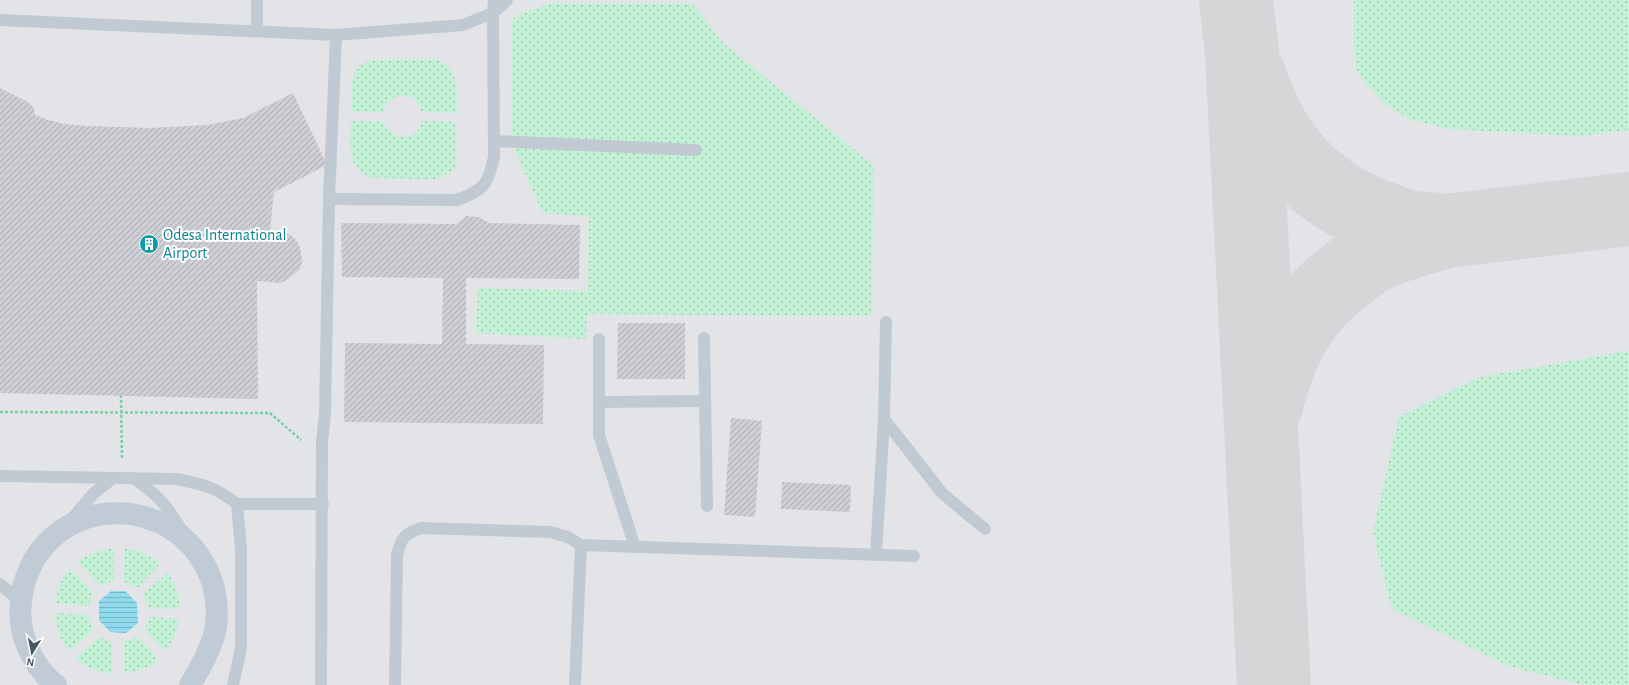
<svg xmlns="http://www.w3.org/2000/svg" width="1629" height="685" viewBox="0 0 1629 685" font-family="'Alegreya Sans',sans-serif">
<defs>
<pattern id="grass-dots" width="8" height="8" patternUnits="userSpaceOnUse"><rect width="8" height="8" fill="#c3f1d5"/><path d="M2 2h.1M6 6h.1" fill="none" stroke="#a0c6b0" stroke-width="1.8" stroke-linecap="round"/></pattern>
<pattern id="water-rules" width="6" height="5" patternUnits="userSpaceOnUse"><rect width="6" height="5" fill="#90daee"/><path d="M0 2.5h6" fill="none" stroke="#78b4c4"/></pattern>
<pattern id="building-hatch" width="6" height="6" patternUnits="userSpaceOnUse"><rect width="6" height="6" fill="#cdcfd5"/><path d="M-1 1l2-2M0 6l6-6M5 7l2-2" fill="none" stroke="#a8abb0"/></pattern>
</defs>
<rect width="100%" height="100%" fill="#f5f3f3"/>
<rect fill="#e2e4e7" x="0" y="0" width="1629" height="685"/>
<g fill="url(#grass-dots)">
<polygon points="1354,0 1629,0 1629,130 1578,136 1448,129 1410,119 1386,105 1365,83 1355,67"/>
<polygon points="552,3 692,3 723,43 874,166 871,316 587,314 586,339 476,333 478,288 587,291 589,216 543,213 511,142 511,20 526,12"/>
<path d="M 435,59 C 461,68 456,90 457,113 L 422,112 L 415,98 C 400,93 388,97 382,112 L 351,111 C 352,89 347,71 370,60 Z"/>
<path d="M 351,121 L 383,122 C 391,141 418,143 422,121 L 456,122 L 456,162 L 454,169 L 437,179 L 370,178 L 360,171 L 354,163 L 350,146 Z"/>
<polygon points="1629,351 1629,685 1584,685 1511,667 1392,609 1373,532 1399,417 1480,377"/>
<path d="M 114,548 L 114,580 L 100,586 L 78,561 C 90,554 100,550 114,548 Z"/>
<path d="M 125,548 C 139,551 149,555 160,564 L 137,588 L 123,581 Z"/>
<path d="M 69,569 L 93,592 L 89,606 L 56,603 C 57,590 61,579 69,569 Z"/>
<path d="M 168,573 C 175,584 179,595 180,608 L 150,609 L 143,594 Z"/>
<path d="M 55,613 L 88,615 L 93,630 L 69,651 C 60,639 57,628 55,613 Z"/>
<path d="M 149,617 L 179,619 C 177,632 173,640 165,651 L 145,631 Z"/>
<path d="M 100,637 L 112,643 L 111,674 C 97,671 87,668 76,658 Z"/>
<polygon points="137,637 158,659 151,666 124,674 124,642"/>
</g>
<polygon fill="url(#water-rules)" points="111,591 125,591 137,603 138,623 126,633 110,632 99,620 99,601"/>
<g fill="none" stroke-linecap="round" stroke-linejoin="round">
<g stroke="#d5d6d8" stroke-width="74">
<polyline points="1236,0 1242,52 1274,685"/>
<path d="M 1250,77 C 1272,147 1315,195 1385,219 C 1392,222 1400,225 1408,227 C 1421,229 1434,229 1447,231 C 1422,238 1396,245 1372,256 C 1364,260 1357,267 1350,272 C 1302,306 1279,350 1266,405"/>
<polyline points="1447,231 1629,209"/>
</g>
</g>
<g fill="url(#building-hatch)">
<polygon points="0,88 28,102 34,108 35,115 49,120 64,124 88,126 150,128 207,125 243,118 293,93 327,165 274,192 270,230 289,234 296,240 300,247 302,261 300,269 287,280 279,283 257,281 258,399 0,393"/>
<polygon points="466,216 479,217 489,223 580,225 579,279 466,278 466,344 544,345 543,424 344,422 345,343 442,344 443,278 342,277 341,223 457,224"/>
<polygon points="618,323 685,323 685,379 617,379"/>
<polygon points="731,418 762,421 755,517 724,515"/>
<polygon points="782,482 851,485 850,512 781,509"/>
</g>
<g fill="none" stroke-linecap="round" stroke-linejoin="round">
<g stroke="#7ad0a6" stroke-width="2.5" stroke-dasharray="3 2" stroke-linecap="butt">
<polyline points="121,395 122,458"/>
<polyline points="0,412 270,413 301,440"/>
</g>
<g stroke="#c1cad2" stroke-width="12">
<polyline points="257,0 257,31"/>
<polyline points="0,20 336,35 463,25 493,13 507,0"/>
<polyline points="494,141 696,150"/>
<path d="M 329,199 L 457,200 C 484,190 488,185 494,157 L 493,13 L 494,0"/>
<polyline points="704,338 707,506"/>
<polyline points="599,339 599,435 635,547"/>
<polyline points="599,402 705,401"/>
<polyline points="884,419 942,493 985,529"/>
<path d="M 0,476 L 176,479 C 202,484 216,487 237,504 L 241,549 L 241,648 L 233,685"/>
<path d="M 133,478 C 159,495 166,505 182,531"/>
<polyline points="237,504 323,504"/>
<polyline points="70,521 93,494 113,478"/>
<polyline points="876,554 884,419 886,322"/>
<polyline points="0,584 21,602"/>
<polyline points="321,685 322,441 325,415 329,199 336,35"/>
<path d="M 395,685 L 397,555 C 401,538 404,534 421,528 L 550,532 L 568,537 L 581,545 L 914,556"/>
<polyline points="575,685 581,545"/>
</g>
<path stroke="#c1cbd6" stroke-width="22" d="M 56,685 C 32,666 17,633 21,602 C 22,596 22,590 24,584 C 50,493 174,489 210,576 C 217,594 219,617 214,636 C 208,654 200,669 190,685"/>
</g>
<defs>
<symbol id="building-disc" viewBox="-11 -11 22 22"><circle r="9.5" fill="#0f9aa8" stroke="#fff"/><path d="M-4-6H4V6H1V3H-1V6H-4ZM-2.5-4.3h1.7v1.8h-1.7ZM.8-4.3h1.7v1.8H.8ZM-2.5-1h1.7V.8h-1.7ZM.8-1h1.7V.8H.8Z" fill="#fff"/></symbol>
</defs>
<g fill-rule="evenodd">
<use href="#building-disc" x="138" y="233" width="22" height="22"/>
</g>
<g text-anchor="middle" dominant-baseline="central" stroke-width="4" stroke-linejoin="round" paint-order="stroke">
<g font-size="16" fill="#0d838f" stroke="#fff" text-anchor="start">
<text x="163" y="235">Odesa International<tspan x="163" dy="18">Airport</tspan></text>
</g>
</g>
<g transform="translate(32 653) rotate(190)" stroke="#ffffff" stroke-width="3" paint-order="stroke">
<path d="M0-3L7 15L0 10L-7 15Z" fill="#4a5661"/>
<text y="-6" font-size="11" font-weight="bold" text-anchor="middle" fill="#4a5661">N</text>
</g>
</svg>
